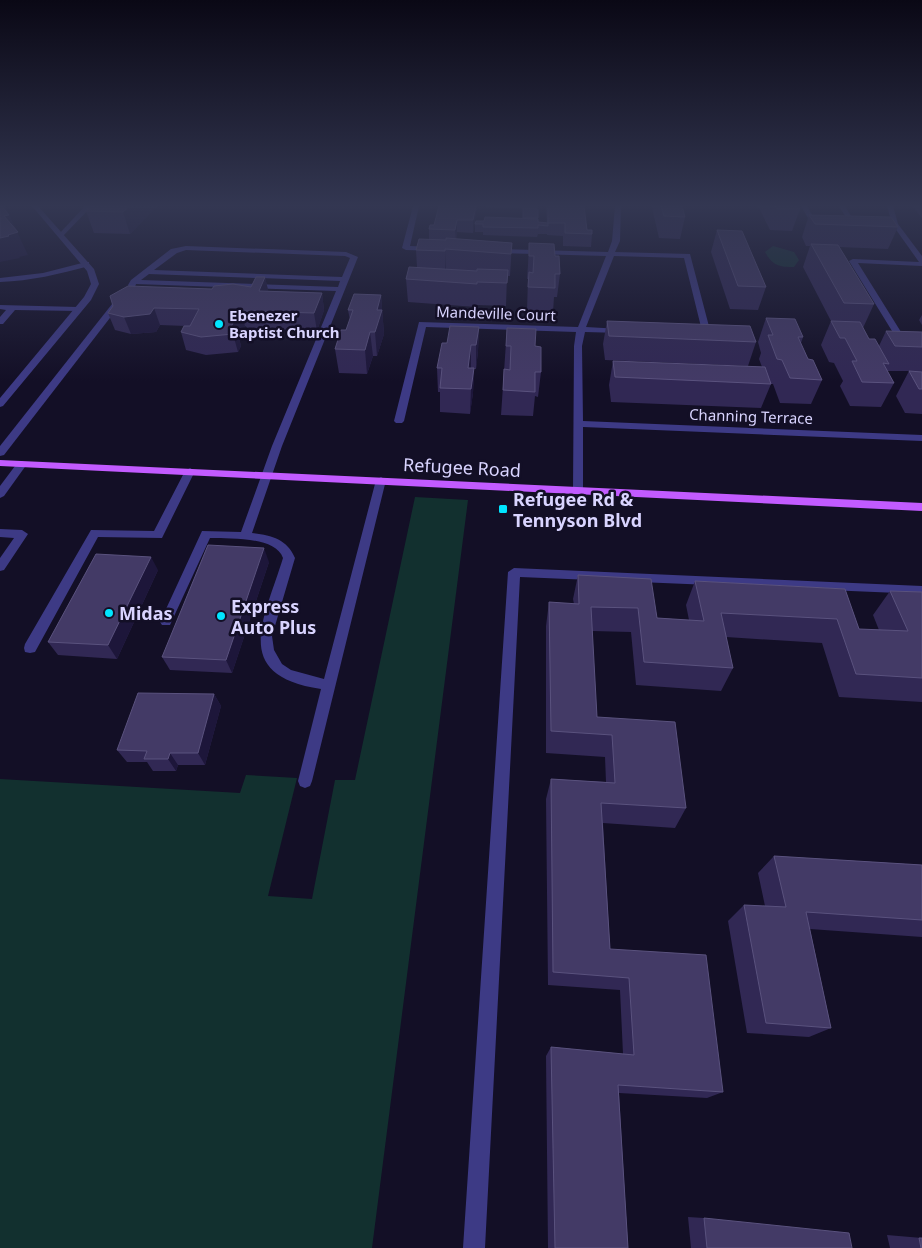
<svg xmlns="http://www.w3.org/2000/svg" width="922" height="1248" viewBox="0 0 922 1248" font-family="'Noto Sans',sans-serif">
<rect width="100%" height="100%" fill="#130f26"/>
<g fill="#12302f">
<path d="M 773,246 L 794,252 L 799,260 L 794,267 C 779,267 773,266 765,252 Z"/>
<polygon points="415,497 468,500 372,1248 0,1248 0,779 240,793 246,775 297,778 268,896 312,899 335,780 355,780"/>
</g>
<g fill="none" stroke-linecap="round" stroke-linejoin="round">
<g fill="#3d3a85" fill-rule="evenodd">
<polygon points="85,206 92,206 63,236 59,236 59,234"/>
<polygon points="839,206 845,206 855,223 854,224 850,224"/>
<path d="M 186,246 L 346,252 L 358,257 L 282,446 L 252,533 C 271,535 287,539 295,558 L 272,636 L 274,650 L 282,664 L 291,670 L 324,679 L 376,480 L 381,477 L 386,480 L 312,781 L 310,786 L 305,788 L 300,786 L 298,781 L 321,689 C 230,675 264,620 283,558 C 275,536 230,539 210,538 L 170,625 L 162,625 L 160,622 L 202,531 L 241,532 L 272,446 L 336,291 L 136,284 L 135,287 L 129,287 L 128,285 L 131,280 L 171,249 ZM 186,250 L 345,256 L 350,258 L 342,277 L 154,270 L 177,253 ZM 149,274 L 340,281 L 338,287 L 141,280 Z"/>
<path d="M 86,262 L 89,262 L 89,266 C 59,274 31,281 0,282 L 0,278 L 43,273 Z"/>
<polygon points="116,299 123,301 4,455 0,456 0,446"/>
<polygon points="0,305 78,307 82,309 78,311 15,310 3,324 0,324 0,317 6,310 0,309"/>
<polygon points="22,461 27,464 4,496 0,498 0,486 18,462"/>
<polygon points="190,468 195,471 162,538 98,537 35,652 30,653 25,652 24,648 25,644 91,530 154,531 185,471"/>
<polygon points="0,529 22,530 28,534 4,570 0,571 0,558 14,538 0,537"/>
<polygon points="514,568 922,586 922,594 520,577 485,1248 463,1248 508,572"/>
</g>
<g fill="#3d3a85" fill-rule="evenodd">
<polygon points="32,206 38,206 94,269 99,284 91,300 3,406 0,407 0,398 84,297 91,284 87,271"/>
<polygon points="413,206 419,206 410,246 434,247 437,247 437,251 406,250 402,248"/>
<polygon points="615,206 621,206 620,241 615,252 690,254 711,334 707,337 697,334 702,331 684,258 614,256 586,327 621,329 625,331 621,333 585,332 582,346 583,421 922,435 922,441 583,427 583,490 578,493 573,490 574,346 576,332 426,327 404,421 402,423 396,423 394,421 419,322 578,327 606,256 496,253 492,251 496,249 608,252 612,241"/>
<polygon points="801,206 807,206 815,220 824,221 824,223 811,223"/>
<polygon points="887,206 893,206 898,224 922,256 922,266 858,263 906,340 922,340 922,346 900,344 849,261 853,259 919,262 892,224"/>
</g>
<polygon fill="#c25bff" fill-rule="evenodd" points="0,460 922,503 922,511 0,466"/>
</g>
<g fill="#312854">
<polygon points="92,206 157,206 130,234 94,233 86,211"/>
<polygon points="439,206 477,206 473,233 457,232 456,239 512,243 510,276 507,276 506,306 476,305 476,307 408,302 406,279 417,267 416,250 429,240 429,229 434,225"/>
<polygon points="486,206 538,206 537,208 486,207"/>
<polygon points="546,206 584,206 587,230 592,234 591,247 563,246 563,236 547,235 547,234 538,234 537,237 483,235 483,232 475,232 475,224 484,221 523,219 523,208 538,209 538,222 547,223"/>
<polygon points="652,206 682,206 685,217 680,239 659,238 652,208"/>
<polygon points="758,206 798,206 800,209 792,231 770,230"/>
<polygon points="912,206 922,206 922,218"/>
<polygon points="809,215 898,227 888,249 839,247 874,304 863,328 869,339 879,346 886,331 922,332 922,414 905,413 896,396 909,371 887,371 894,383 881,407 850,406 840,386 843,381 834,363 829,362 821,345 831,321 803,267 810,246 806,246 802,237"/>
<polygon points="717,230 766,287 758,310 730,309 711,252"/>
<polygon points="529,243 555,256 560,274 557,297 554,297 553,312 527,311 528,279 527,279 528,265"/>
<polygon points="265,277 268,291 322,293 324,310 317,331 248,328 245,326 239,338 241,346 238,352 206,355 186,350 181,332 186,326 160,325 156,332 131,334 115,330 108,313 212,289 251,287"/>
<polygon points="381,295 384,334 377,356 373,356 367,374 339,373 335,349 346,330 350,320 348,310"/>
<polygon points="922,315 922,325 919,320"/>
<polygon points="766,318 803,337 801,343 808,359 822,380 811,404 780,403 773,384 771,384 761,408 611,402 609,385 613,361 762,367 759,359 761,353 758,342"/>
<polygon points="607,321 756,342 748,366 605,360 603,344"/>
<polygon points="479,327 478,351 476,369 474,369 473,393 470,414 440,412 440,392 438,392 437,368 447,343"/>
<polygon points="507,328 535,346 541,372 538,397 535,396 533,416 501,415"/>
<polygon points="269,562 232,673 170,670 162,657"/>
<polygon points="158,570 117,659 58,655 48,642"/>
<polygon points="578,575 657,618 689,620 686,605 695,581 845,589 859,629 879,630 873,615 890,591 922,592 922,702 839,697 822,643 726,637 733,668 721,691 636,685 631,632 592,631 597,717 686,808 675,828 603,823 610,949 723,1092 707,1098 619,1093 628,1248 548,1248 546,1056 551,1047 623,1054 620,990 548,985 546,799 551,779 606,782 605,757 546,753 546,626 549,602 574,604 573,599"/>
<polygon points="214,694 221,706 205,765 178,765 176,771 153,771 147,762 127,762 117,750"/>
<polygon points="774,856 922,865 922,937 810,929 831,1028 809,1037 747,1033 728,921 744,905 765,906 758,873"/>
<polygon points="688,1217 704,1218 852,1248 691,1248"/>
<polygon points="887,1235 922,1238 922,1248 890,1248"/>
</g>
<g fill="#1d163a">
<polygon points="0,206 5,206 28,255 19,257 20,258 0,262"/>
<polygon points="129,206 157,206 130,234 123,212"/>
<polygon points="476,206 477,206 473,233 473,220"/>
<polygon points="457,220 457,232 456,242 455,230"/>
<polygon points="445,249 446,272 445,274"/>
<polygon points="265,277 269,294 259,291"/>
<polygon points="322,293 324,310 317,331 314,313"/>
<polygon points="381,295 384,334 377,356 375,332 377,310"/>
<polygon points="154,308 160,325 156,332 131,334 124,317"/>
<polygon points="240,309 245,326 239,338 241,346 238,352 231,327"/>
<polygon points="479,327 478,351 476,369 476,345"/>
<polygon points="370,332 373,356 367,374 365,350"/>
<polygon points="471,345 471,369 468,368"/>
<polygon points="474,368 473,393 470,414 471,389"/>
<polygon points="264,548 269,562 232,673 226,660"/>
<polygon points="151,557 158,570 117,659 108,645"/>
<polygon points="214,694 221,706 205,765 198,753"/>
<polygon points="170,753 178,765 176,771 168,759"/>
</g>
<g fill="#433a66" stroke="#5a527e">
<polygon points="0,206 2,206 9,215 4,216 18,232 8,235 9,236 0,238"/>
<polygon points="92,206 129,206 123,212 86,211"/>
<polygon points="439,206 476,206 473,220 457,220 455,230 429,229 430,225 434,225"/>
<polygon points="548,206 584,206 587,230 592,230 592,234 565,233 565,223 548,223"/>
<polygon points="661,206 682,206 685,217 664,216"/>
<polygon points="775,206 798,206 800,209 777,209"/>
<polygon points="523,208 538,209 538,218 523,218"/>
<polygon points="809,215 891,217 898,227 815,224"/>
<polygon points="485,217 538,219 538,222 548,223 548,226 538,225 538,228 483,227 483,224 475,224 476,221 484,221"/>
<polygon points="717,230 742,231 766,287 738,286"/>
<polygon points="446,238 512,243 511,254 445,249 445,251 416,250 419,239 446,240"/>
<polygon points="529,243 554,244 555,256 559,256 560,274 555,274 555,288 528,287 529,272 533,273 534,256 529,256"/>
<polygon points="811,244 838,245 874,304 844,303"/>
<polygon points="409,267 477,271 477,269 508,270 507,283 477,282 477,284 406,279"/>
<polygon points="256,277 265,277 259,291 322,293 314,313 243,311 240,309 231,327 236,328 233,334 201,337 181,332 184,326 190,326 199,309 154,308 150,314 124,317 108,313 113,306 110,296 128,286 212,289 214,286 233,284 251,287"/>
<polygon points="354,294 381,295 377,310 382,310 375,332 370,332 365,350 335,349 341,330 346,330 353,310 348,310"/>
<polygon points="766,318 795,319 803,337 798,337 808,359 813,360 822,380 790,378 782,360 777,359 768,335 773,335"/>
<polygon points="607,321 750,326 756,342 609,336"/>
<polygon points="831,321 860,322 869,339 875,339 889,364 883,363 894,383 862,382 852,361 857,361 845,338 840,338"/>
<polygon points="450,326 479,327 476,345 471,345 468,368 474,368 471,389 440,388 442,368 437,368 442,343 447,343"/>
<polygon points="507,328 536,329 535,346 541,347 541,372 535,372 535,392 503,390 504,369 510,370 511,346 506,346"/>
<polygon points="886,331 922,332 922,347 895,346"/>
<polygon points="613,361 765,367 771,384 615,377"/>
<polygon points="909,371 922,372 922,389 919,389"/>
<polygon points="208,545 264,548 226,660 162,657"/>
<polygon points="96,554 151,557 108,645 48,642"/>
<polygon points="578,575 651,579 657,618 704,621 695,581 845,589 859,629 908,631 890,591 922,592 922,678 856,674 837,619 721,613 733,668 644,662 638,608 591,607 597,717 675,722 686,808 601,803 610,949 706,955 723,1092 618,1085 628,1248 555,1248 551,1047 634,1055 629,978 553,972 551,779 615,783 612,735 551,731 549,602 579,604"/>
<polygon points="138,693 214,694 198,753 170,753 168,759 144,759 147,751 117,750"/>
<polygon points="774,856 922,865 922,920 806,912 831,1028 766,1023 744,905 786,907"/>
<polygon points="704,1218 849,1233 852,1248 707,1248"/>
<polygon points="919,1238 922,1238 922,1248 921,1248"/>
</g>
<linearGradient id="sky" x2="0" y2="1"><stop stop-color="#0a0815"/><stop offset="0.54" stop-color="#333752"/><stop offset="1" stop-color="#333752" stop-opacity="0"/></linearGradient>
<rect width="922" height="381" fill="url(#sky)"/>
<g fill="#00e5ff" stroke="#130f26" stroke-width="2">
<circle cx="219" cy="324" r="5"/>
<rect x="498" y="504" width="10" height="10" rx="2.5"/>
<circle cx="109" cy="613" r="5"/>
<circle cx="221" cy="616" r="5"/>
</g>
<g text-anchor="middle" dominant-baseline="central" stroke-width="5" stroke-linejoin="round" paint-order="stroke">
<g font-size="15" fill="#d9d4ff" stroke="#130f26">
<text transform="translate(496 313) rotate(2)">Mandeville Court</text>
<text transform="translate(751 416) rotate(2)">Channing Terrace</text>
</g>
<g font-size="15" font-weight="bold" fill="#d9d4ff" stroke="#130f26" text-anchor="start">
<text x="229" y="315">Ebenezer<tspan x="229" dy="17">Baptist Church</tspan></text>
</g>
<g font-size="18" fill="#d9d4ff" stroke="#130f26">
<text transform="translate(462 467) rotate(3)">Refugee Road</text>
</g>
<g font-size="18" font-weight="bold" fill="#d9d4ff" stroke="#130f26" text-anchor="start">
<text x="513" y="499">Refugee Rd &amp;<tspan x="513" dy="21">Tennyson Blvd</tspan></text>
<text x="231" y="606">Express<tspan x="231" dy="21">Auto Plus</tspan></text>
<text x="119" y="613">Midas</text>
</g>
</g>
</svg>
